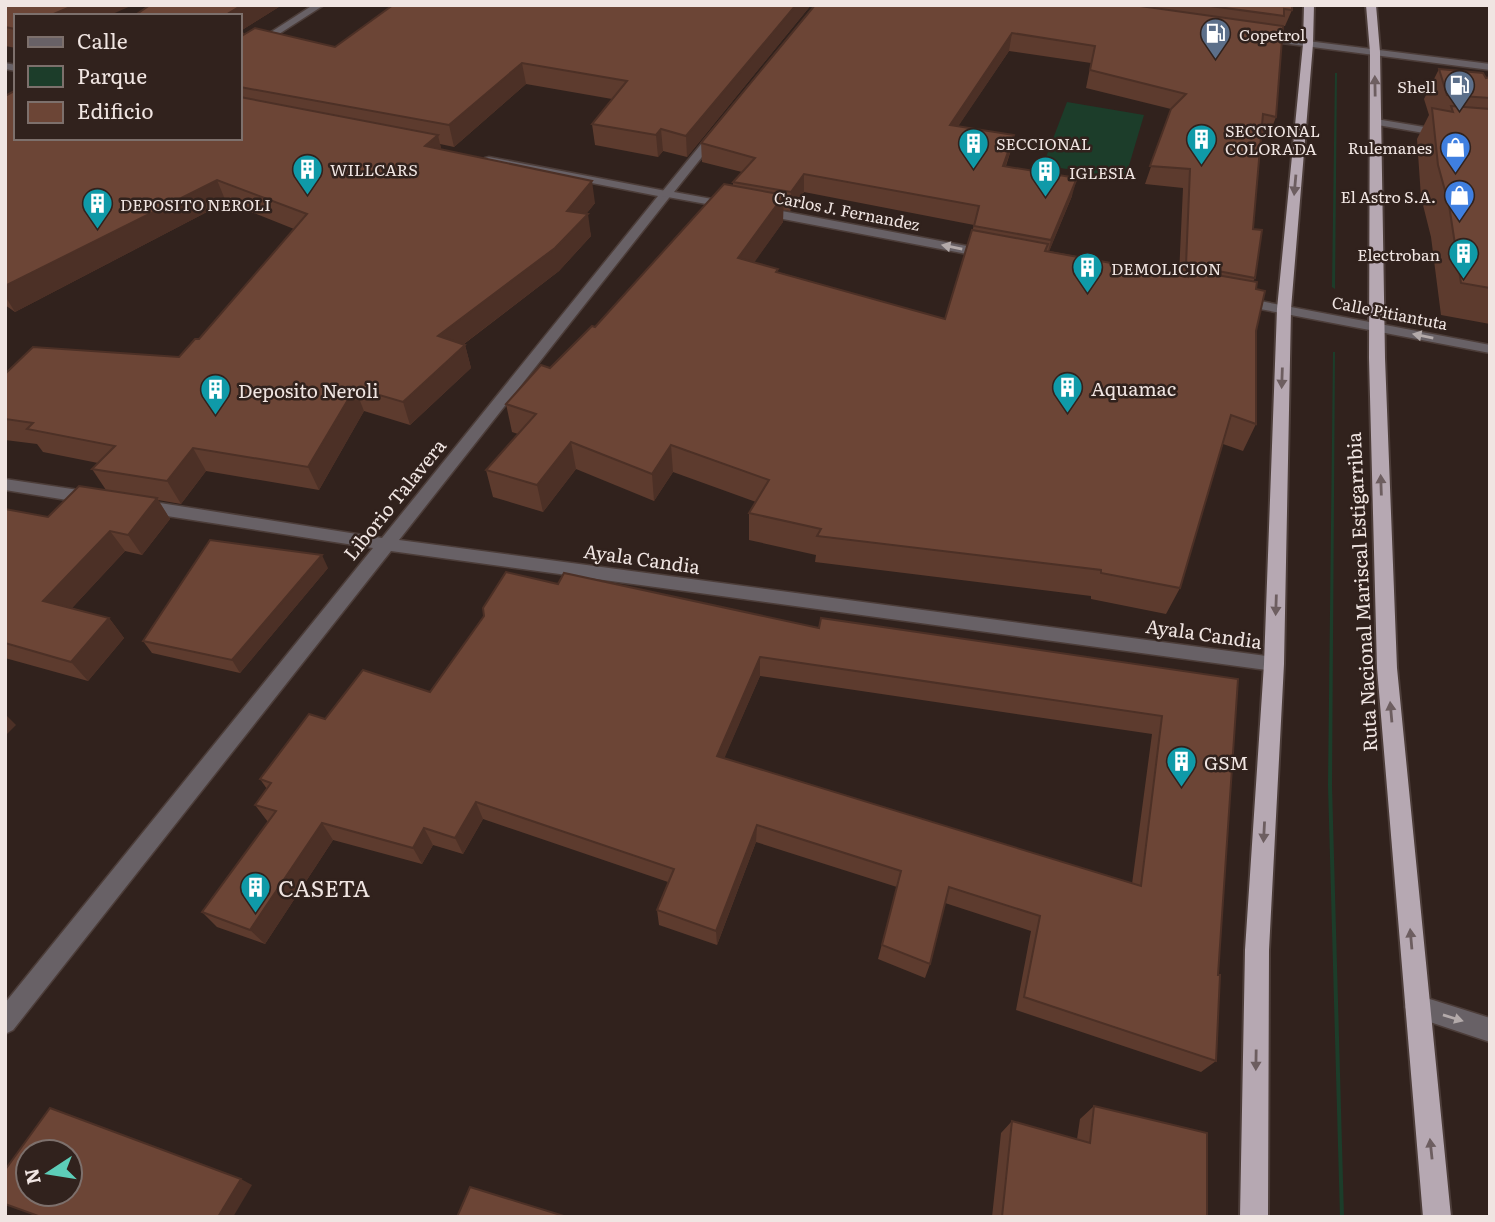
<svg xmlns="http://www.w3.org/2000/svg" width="1495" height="1222" viewBox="0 0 1495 1222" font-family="Literata,serif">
<rect width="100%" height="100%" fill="#31221d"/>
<g fill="#1c3d2a">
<polygon points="1335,73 1337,73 1335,289 1332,287"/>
<polygon points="1067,102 1144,115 1125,179 1043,165"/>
<polygon points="1333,352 1335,352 1332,786 1344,1217 1340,1217 1328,785"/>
</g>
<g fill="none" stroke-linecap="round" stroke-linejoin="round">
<defs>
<polygon id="service" points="1376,119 1424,127 1490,132 1490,138 1424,133 1372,124 1371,122"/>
<g id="minor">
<polygon points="313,5 324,5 240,59 240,52"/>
<polygon points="5,63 16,65 16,71 5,69"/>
<polygon points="489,157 666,191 672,194 399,540 1274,657 1280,659 1283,664 1280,669 1274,671 391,551 13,1030 5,1034 5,1003 373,548 141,512 135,510 133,506 135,502 141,500 382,538 658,196 485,162 485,158"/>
<polygon points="5,479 92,492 100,498 92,504 5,490"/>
<polygon points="1417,995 1490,1018 1490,1042 1409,1015 1405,1007 1409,999"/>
</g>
<g id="tertiary">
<polygon points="1261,35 1490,64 1490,70 1258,40 1256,38"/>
<polygon points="712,131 721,133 674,192 734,203 734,209 662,196 662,192"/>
<polygon points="761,207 988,250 994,254 988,258 757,214 755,211"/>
<polygon points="1239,297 1490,345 1490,353 1234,304 1234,298"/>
</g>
<g id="trunk">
<polygon points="1304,5 1314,5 1313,44 1291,309 1284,664 1269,950 1268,1217 1240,1217 1245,950 1264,664 1277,309 1303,44"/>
<polygon points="1366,5 1376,5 1380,52 1385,358 1397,668 1451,1217 1423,1217 1377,668 1369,358 1370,52"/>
</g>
</defs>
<use href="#service" stroke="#4c3d39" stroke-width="3"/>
<use href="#minor" stroke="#4c3d39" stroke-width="3"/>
<use href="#tertiary" stroke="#4c3d39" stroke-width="3"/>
<use href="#trunk" stroke="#4c3d39" stroke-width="4"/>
<use href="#service" fill="#686166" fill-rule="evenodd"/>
<use href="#minor" fill="#686166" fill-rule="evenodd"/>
<use href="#tertiary" fill="#686166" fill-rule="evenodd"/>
<use href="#trunk" fill="#b6a8b2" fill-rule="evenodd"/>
</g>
<g fill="#5d3b2e" fill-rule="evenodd">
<polygon points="5,5 16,16 16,48 5,46"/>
<polygon points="150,5 282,5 242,30 244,34 335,47 811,5 687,157 663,151 658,157 595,145 592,124 612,99 526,84 454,147 440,144 441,149 595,203 586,214 591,236 559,271 464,344 465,345 471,368 410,425 364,411 319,490 206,471 181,504 158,500 170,519 142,555 125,551 72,608 109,618 124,638 88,681 5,658 5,509 48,517 106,490 92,469 98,463 43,452 37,444 5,440 5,374 179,357 199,339 294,229 226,202 15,312 5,305 5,96 240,138 240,16"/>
<path d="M 815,5 L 1292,5 L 1292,10 L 1285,26 L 1283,26 L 1276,117 L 1269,135 L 1262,133 L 1253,229 L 1255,278 L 1253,282 L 1256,289 L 1256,424 L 1243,451 L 1223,444 L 1180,588 L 1166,614 L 1091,599 L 1091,596 L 815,562 L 816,555 L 749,540 L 749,513 L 756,502 L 673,472 L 654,501 L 576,469 L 543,512 L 493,497 L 486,470 L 518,434 L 512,432 L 506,404 L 550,368 L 595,327 L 733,186 L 733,182 L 742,172 L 702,162 L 701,143 ZM 1009,51 L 1091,63 L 1086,88 L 1171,109 L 1145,184 L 1183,188 L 1179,275 L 1049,251 L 1072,196 L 1006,166 L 1010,153 L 1014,135 L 958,126 ZM 804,192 L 974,225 L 945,319 L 778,272 L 754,262 L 783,222 L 783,210 L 790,211 Z"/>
<polygon points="1439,69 1486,78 1490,77 1490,324 1441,315 1431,237 1421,197 1417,139 1429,115 1424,99"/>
<polygon points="328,568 240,673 152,653 143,641"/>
<path d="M 558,584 L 819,628 L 1238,679 L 1218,975 L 1216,1061 L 1201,1072 L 1016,1010 L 1031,931 L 945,903 L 930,964 L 925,978 L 878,959 L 897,887 L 756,842 L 717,945 L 659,925 L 657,910 L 668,882 L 483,819 L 463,854 L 433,845 L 422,864 L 333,840 L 265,944 L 217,927 L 202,912 L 268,822 L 255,805 L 267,789 L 260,779 L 325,719 L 430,692 ZM 760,676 L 1152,734 L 1132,884 L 724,758 Z"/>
<polygon points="1094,1106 1207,1217 992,1217 1001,1133 1012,1121 1077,1139 1080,1119"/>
</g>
<g fill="#4c3026">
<polygon points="75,5 133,5 108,16 49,16"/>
<polygon points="242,5 282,5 242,30 247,44 240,50 240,16 224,16"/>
<polygon points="796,5 811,5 687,157 686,136"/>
<polygon points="1012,33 1009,51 947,143 950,125"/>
<polygon points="522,63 526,84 454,147 449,125"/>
<polygon points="661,129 663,151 658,157 656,135"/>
<polygon points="438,135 443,157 425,146"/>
<polygon points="1014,135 1010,153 999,184 1003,166"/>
<polygon points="804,174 804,192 790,211 791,192"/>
<polygon points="1077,178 1072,196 1046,259 1051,240"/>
<polygon points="217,180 226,202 15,312 5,296 5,286"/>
<polygon points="592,181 595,203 580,222 588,214 591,236 559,271 444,359 438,336 567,211"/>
<polygon points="784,195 783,222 739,284 738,258"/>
<polygon points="465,345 471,368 410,425 403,402"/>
<polygon points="355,388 364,411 319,490 308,467"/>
<polygon points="571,442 576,469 543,512 537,485"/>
<polygon points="671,445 673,472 654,501 652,474"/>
<polygon points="193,448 206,471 181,504 167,481"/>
<polygon points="157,498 170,519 142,555 128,535"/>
<polygon points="110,531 125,551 60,621 43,601"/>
<polygon points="322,555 328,568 240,673 232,660"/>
<polygon points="109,618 124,638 88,681 71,662"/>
<polygon points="760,657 760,676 718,773 717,756"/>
<polygon points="5,714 16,725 5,736"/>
<polygon points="476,802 483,819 463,854 455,838"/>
<polygon points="322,823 333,840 265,944 250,930"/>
<polygon points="757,825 756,842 717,945 716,931"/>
<polygon points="424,828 433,845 422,864 413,848"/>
<polygon points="241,1179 252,1185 233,1217 218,1217"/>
</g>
<g fill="#6c4536" stroke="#4c3026" stroke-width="2" fill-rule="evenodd">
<polygon points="5,5 75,5 49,16 16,16 15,29 5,27"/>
<polygon points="150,5 242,5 224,16 134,16"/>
<polygon points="393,5 796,5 686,136 661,129 656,135 592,124 627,81 522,63 449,125 240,87 240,37 255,28 335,47"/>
<polygon points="815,5 1133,5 1283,26 1276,117 1263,114 1253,229 1262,230 1255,278 1186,265 1190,169 1150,166 1171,109 1186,94 1090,70 1095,46 1012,33 950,125 1014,135 1003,166 1077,178 1051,240 974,226 979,206 804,174 791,192 733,182 755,158 701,143"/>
<polygon points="1203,5 1292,5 1292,10 1284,9 1284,16"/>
<polygon points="1439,69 1483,73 1486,78 1490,77 1490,98 1447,95"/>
<polygon points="16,90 16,138 240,138 240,97 438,135 425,146 592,181 567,211 588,214 555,248 438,336 465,345 403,402 355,388 308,467 193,448 167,481 92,469 115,446 27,429 33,423 5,419 5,374 33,347 179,357 195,339 199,339 307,214 217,180 5,286 5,96"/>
<polygon points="1451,106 1490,109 1490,288 1461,283 1449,205 1438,165 1432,108 1453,112"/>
<polygon points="724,184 784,195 738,258 778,269 776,272 945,319 972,230 1048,244 1045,251 1188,277 1188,270 1257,282 1256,289 1265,291 1256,331 1256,424 1231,415 1180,588 1101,573 1101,570 817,536 821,529 749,513 769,480 671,445 652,474 571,442 537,485 486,470 536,414 506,404 541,365 550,368 592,326 595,327"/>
<polygon points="79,486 157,498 128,535 110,531 43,601 109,618 71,662 5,643 5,509 48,517"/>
<polygon points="210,540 322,555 232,660 143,641"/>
<path d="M 506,572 L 558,584 L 564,573 L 819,628 L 821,618 L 1238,679 L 1218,975 L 1220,975 L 1216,1061 L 1024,997 L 1040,916 L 949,887 L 930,964 L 882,945 L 901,871 L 757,825 L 716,931 L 657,910 L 674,869 L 476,802 L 455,838 L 424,828 L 413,848 L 322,823 L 250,930 L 202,912 L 276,811 L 255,805 L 271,783 L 260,779 L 309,714 L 325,719 L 363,670 L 430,692 L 484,616 L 483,608 ZM 760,657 L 1162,716 L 1141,886 L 717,756 Z"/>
<polygon points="1094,1106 1207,1133 1207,1217 1002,1217 1012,1121 1090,1143"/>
<path d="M 50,1108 L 241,1179 L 218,1217 L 41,1217 L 5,1204 L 5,1170 ZM 28,1152 L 70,1152 L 70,1194 L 28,1194 Z"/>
<polygon points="470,1187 567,1217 457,1217"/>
</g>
<defs><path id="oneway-solid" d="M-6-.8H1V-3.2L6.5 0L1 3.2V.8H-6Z" transform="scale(1.75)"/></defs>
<g fill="#6d5e60">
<use href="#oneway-solid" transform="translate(1375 86) rotate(-91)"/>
<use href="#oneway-solid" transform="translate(1295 185) rotate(95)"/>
<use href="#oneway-solid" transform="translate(1282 378) rotate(92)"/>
<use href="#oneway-solid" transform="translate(1381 485) rotate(-92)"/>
<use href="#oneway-solid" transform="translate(1276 605) rotate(92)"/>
<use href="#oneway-solid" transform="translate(1391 712) rotate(-95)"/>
<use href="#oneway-solid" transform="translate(1264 832) rotate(93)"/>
<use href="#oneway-solid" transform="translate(1411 939) rotate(-95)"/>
<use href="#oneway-solid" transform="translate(1256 1060) rotate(91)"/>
<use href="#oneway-solid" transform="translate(1431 1149) rotate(-96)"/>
</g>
<g fill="#b3aaaa">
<use href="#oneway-solid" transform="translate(952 247) rotate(-169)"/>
<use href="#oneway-solid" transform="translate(1423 336) rotate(-169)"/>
<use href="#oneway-solid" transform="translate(1453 1018) rotate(17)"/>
</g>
<defs>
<symbol id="fuel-pin" viewBox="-11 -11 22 30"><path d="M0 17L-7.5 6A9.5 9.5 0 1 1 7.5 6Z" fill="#5c6f8a" stroke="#31221d"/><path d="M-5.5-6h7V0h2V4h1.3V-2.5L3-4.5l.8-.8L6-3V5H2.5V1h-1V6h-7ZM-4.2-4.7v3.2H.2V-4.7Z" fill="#fff"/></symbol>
<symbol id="building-pin" viewBox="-11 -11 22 30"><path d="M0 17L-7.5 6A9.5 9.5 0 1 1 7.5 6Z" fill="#0f9aa8" stroke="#31221d"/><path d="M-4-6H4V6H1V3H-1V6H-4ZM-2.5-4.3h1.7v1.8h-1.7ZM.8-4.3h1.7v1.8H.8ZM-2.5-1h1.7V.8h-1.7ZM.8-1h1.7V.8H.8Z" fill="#fff"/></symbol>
<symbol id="shop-pin" viewBox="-11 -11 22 30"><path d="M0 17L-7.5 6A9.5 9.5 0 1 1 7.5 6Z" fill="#3f7fe0" stroke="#31221d"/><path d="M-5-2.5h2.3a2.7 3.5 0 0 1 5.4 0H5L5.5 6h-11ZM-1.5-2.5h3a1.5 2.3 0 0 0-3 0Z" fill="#fff"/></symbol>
</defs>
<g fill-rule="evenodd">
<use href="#fuel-pin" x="1198" y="16" width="35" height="47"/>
<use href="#fuel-pin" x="1442" y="68" width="35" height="47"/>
<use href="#building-pin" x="1184" y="122" width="35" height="47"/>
<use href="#building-pin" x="956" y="126" width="35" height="47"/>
<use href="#shop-pin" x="1438" y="130" width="35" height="47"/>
<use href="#building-pin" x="290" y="152" width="35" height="47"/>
<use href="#building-pin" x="1028" y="154" width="35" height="47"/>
<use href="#shop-pin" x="1442" y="178" width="35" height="47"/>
<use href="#building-pin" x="80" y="186" width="35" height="47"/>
<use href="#building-pin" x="1446" y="236" width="35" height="47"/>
<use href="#building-pin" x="1070" y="250" width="35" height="47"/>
<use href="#building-pin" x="1050" y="370" width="35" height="47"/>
<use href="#building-pin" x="198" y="372" width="35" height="47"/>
<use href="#building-pin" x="1164" y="744" width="35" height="47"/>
<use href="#building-pin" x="238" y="870" width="35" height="47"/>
</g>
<g text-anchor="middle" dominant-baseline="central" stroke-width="5" stroke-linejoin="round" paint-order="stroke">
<g font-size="16" fill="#f0e5e2" stroke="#31221d" text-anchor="start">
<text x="1239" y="34">Copetrol</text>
<text x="1436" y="86" text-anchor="end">Shell</text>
<text x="1225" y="130">SECCIONAL<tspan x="1225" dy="18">COLORADA</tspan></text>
<text x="996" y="143">SECCIONAL</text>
<text x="1432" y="147" text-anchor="end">Rulemanes</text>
<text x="330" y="169">WILLCARS</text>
<text x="1069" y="172">IGLESIA</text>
<text x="1436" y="196" text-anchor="end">El Astro S.A.</text>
<text x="120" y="204">DEPOSITO NEROLI</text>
<text x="1440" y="254" text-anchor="end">Electroban</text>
<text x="1111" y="268">DEMOLICION</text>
</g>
<g font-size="16" fill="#f0e5e2" stroke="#31221d">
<text transform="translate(847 210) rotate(11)">Carlos J. Fernandez</text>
<text transform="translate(1390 312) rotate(11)">Calle Pitiantuta</text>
</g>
<g font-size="19" fill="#f0e5e2" stroke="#31221d" text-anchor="start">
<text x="1091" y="388">Aquamac</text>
<text x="238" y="390">Deposito Neroli</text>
<text x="1204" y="762">GSM</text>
</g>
<g font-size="19" fill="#f0e5e2" stroke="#31221d">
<text transform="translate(394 499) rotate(-51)">Liborio Talavera</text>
<text transform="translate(642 558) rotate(8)">Ayala Candia</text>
<text transform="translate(1361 592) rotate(-93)">Ruta Nacional Mariscal Estigarribia</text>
<text transform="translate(1204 633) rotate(8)">Ayala Candia</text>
</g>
<g font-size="23" fill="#f0e5e2" stroke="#31221d" text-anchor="start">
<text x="278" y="887">CASETA</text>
</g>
</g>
<rect width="1495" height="1222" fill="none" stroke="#f0e5e2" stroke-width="14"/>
<rect x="14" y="14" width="228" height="126" fill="#31221d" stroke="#7d706c" stroke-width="2"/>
<rect x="28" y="37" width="35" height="10" fill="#686166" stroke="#7d706c" stroke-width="2"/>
<text x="77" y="49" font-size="21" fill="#f0e5e2">Calle</text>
<rect x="28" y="66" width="35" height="21" fill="#1c3d2a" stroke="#7d706c" stroke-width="2"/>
<text x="77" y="84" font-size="21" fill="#f0e5e2">Parque</text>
<rect x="28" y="102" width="35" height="21" fill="#6c4536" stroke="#7d706c" stroke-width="2"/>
<text x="77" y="119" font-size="21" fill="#f0e5e2">Edificio</text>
<g transform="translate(49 1173) rotate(258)"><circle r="33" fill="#31221d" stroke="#7d706c" stroke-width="2"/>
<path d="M0-5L12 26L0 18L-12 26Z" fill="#5dceb9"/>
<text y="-10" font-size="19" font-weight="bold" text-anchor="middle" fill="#f0e5e2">N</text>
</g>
</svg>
